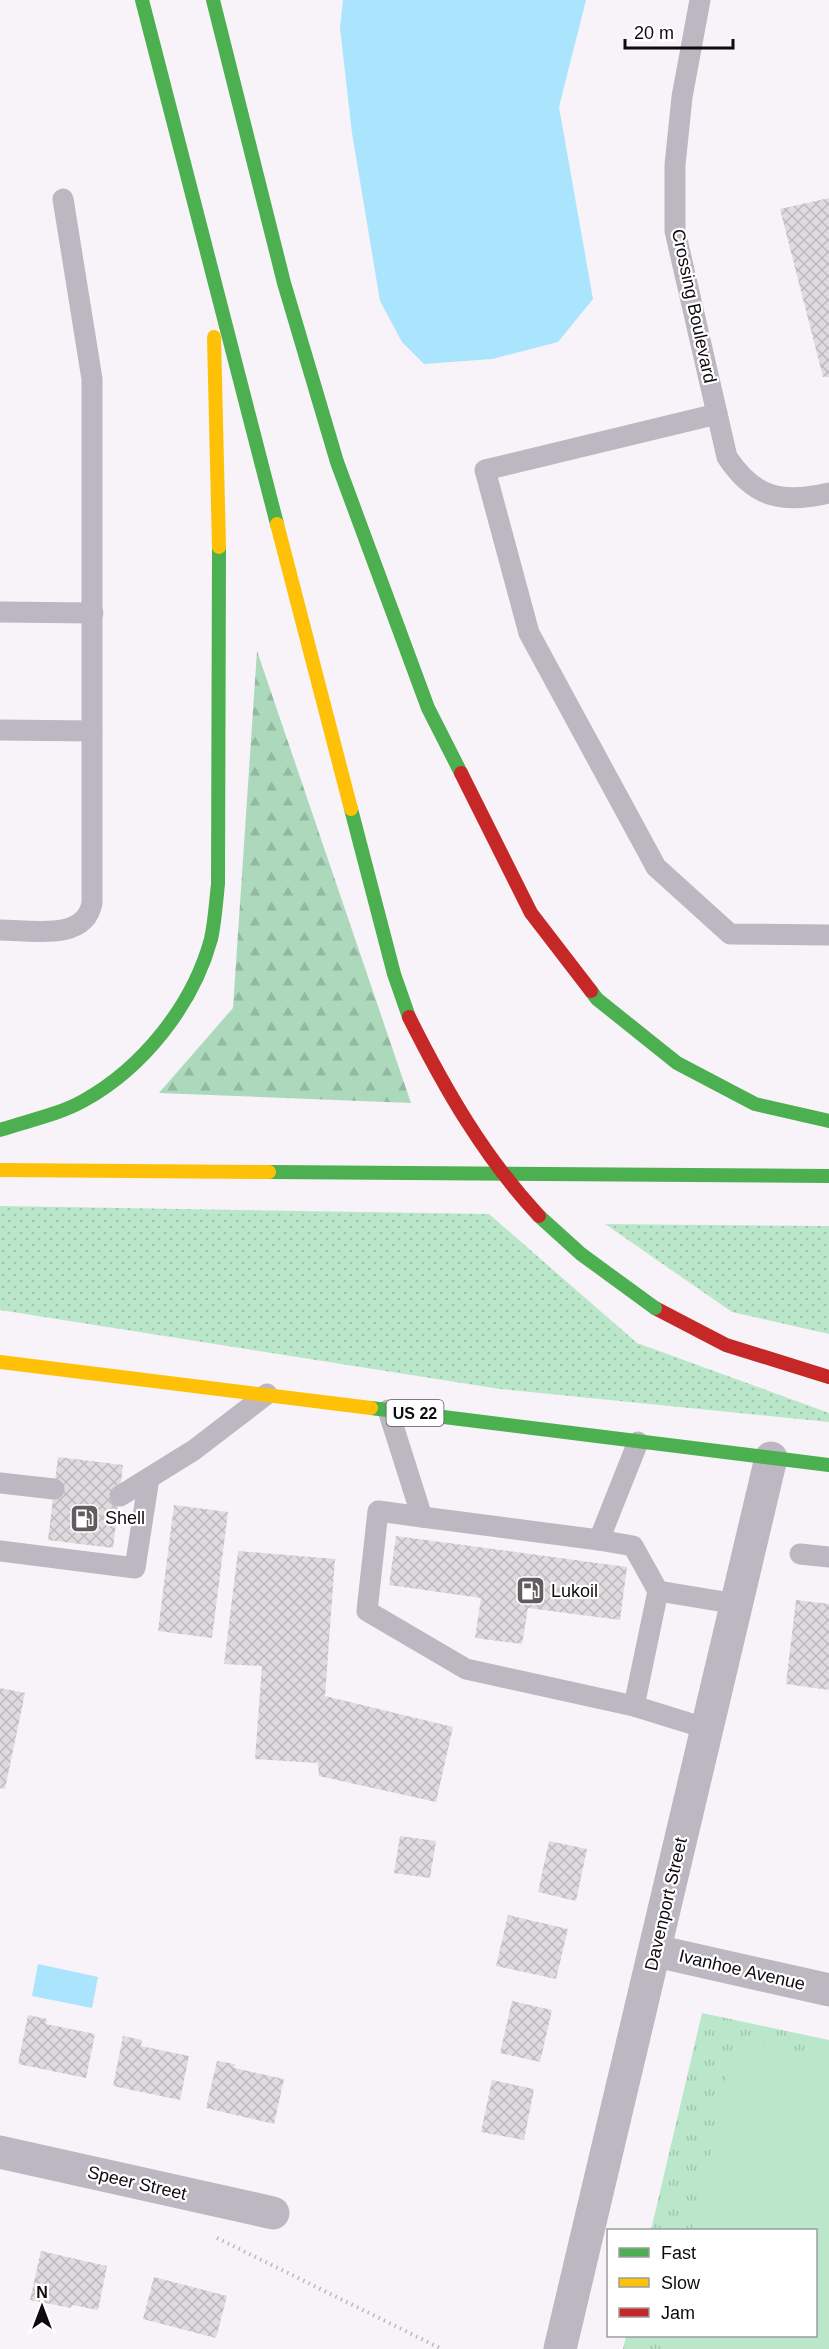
<svg xmlns="http://www.w3.org/2000/svg" width="829" height="2349" viewBox="0 0 829 2349" font-family="Helvetica,sans-serif">
<defs>
<pattern id="grass-dots" width="8" height="8" patternUnits="userSpaceOnUse" patternTransform="scale(1.5)"><rect width="8" height="8" fill="#bae7ca"/><path d="M2 2h.1M6 6h.1" fill="none" stroke="#9fc5ac" stroke-width="1.8" stroke-linecap="round"/></pattern>
<pattern id="forest-firs" width="22" height="20" patternUnits="userSpaceOnUse" patternTransform="scale(1.5)"><rect width="22" height="20" fill="#acd9bc"/><path d="M5 1l3.5 6h-7zM16 11l3.5 6h-7z" fill="#93b9a0"/></pattern>
<pattern id="park-tufts" width="24" height="20" patternUnits="userSpaceOnUse" patternTransform="scale(1.5)"><rect width="24" height="20" fill="#bae7ca"/><path d="M3 7l-1-3M5 7V3M7 7l1-3M15 17l-1-3M17 17v-4M19 17l1-3" fill="none" stroke="#9fc5ac"/></pattern>
<pattern id="building-cross-hatch" width="8" height="8" patternUnits="userSpaceOnUse" patternTransform="scale(1.5)"><rect width="8" height="8" fill="#dedade"/><path d="M0 0l8 8M0 8l8-8" fill="none" stroke="#bdbabd"/></pattern>
</defs>
<rect width="100%" height="100%" fill="#f8f3f8"/>
<g fill="url(#grass-dots)">
<polygon points="0,1206 489,1214 637,1343 829,1413 829,1422 500,1389 0,1310"/>
<polygon points="605,1224 829,1226 829,1334 732,1312"/>
</g>
<polygon fill="url(#forest-firs)" points="257,651 411,1103 159,1093 233,1008"/>
<polygon fill="url(#park-tufts)" points="702,2013 829,2040 829,2349 623,2349 626,2336 816,2336 816,2230 651,2230"/>
<polygon fill="#bae7ca" points="735,2039 829,2059 829,2349 668,2349 671,2336 816,2336 816,2230 694,2230"/>
<g fill="#aae5fd">
<polygon points="343,0 586,0 559,107 593,299 558,342 492,359 424,364 402,342 380,301 352,133 340,28"/>
<polygon points="38,1964 98,1977 92,2008 32,1996"/>
</g>
<g fill="url(#building-cross-hatch)">
<polygon points="829,198 829,377 823,377 780,209"/>
<polygon points="58,1457 123,1465 113,1548 48,1540"/>
<polygon points="174,1505 228,1512 212,1638 158,1631"/>
<polygon points="396,1536 627,1567 620,1620 528,1608 522,1644 475,1638 481,1598 389,1585"/>
<polygon points="238,1551 335,1559 325,1696 453,1727 436,1802 319,1776 318,1763 255,1759 262,1666 224,1664"/>
<polygon points="796,1600 829,1604 829,1690 786,1684"/>
<polygon points="0,1688 25,1693 5,1789 0,1788"/>
<polygon points="400,1836 436,1841 430,1878 394,1873"/>
<polygon points="549,1841 587,1849 576,1901 538,1892"/>
<polygon points="508,1915 568,1929 556,1979 496,1966"/>
<polygon points="512,2001 552,2010 540,2062 500,2053"/>
<polygon points="28,2015 47,2019 46,2024 95,2034 86,2078 18,2064"/>
<polygon points="123,2036 142,2040 141,2046 189,2056 180,2100 113,2086"/>
<polygon points="217,2061 235,2064 234,2068 284,2079 274,2124 206,2108"/>
<polygon points="492,2080 534,2089 524,2140 481,2132"/>
<polygon points="41,2251 107,2266 98,2310 72,2305 71,2308 30,2300"/>
<polygon points="154,2277 227,2296 216,2338 143,2319"/>
</g>
<g fill="none" stroke-linecap="round" stroke-linejoin="round">
<polyline stroke="#bcb8bf" stroke-width="4" stroke-dasharray="1.5 4.5" stroke-linecap="butt" points="217,2238 442,2349"/>
<g stroke="#bcb7c1" stroke-width="21">
<path d="M 700,0 L 682,97 L 675,165 L 675,231 L 727,457 C 754,498 782,504 829,493"/>
<polyline points="717,414 485,470 529,633 656,867 730,934 829,935"/>
<polyline points="0,612 93,613"/>
<polyline points="0,730 92,731"/>
<path d="M 0,930 C 31,930 85,942 92,903 L 92,379 L 63,199"/>
<polyline points="388,1410 422,1517 599,1540 638,1442"/>
<polyline points="0,1483 54,1489"/>
<polyline points="120,1496 194,1450 267,1394"/>
<polyline points="422,1517 378,1511 367,1611 466,1669 634,1706"/>
<polyline points="599,1540 633,1546 658,1591 737,1604"/>
<polyline points="0,1551 135,1568 149,1478"/>
<polyline points="800,1554 829,1557"/>
<polyline points="658,1591 634,1706 708,1729"/>
</g>
<g stroke="#bcb7c1" stroke-width="33">
<polyline points="656,1951 829,1990"/>
<polyline points="0,2152 273,2213"/>
<polyline points="560,2349 771,1458"/>
</g>
<g stroke="#4caf50" stroke-width="14">
<polyline points="142,0 277,524"/>
<polyline points="213,0 284,283 337,462 428,708 461,773"/>
<polyline points="351,809 394,974 409,1017"/>
<polyline points="591,991 597,999 677,1063 755,1104 829,1121"/>
<path d="M 0,1130 C 26,1121 58,1115 83,1101 C 143,1068 193,1005 211,939 C 215,921 216,902 218,884 L 219,547"/>
<polyline points="269,1172 829,1176"/>
<polyline points="371,1408 829,1465"/>
</g>
<g stroke="#ffc107" stroke-width="14">
<polyline points="214,337 219,547"/>
<polyline points="277,524 351,809"/>
<polyline points="0,1170 269,1172"/>
<polyline points="0,1362 371,1408"/>
</g>
<g stroke="#c62828" stroke-width="14">
<polyline points="461,773 531,913 591,991"/>
<polyline points="655,1308 726,1345 829,1377"/>
</g>
<polyline stroke="#4caf50" stroke-width="14" points="539,1216 581,1254 655,1308"/>
<path stroke="#c62828" stroke-width="14" d="M 409,1017 C 445,1089 484,1157 539,1216"/>
</g>
<defs>
<symbol id="fuel-square" viewBox="-11 -11 22 22"><rect x="-9" y="-9" width="18" height="18" rx="4" fill="#605c60" stroke="#fff"/><path d="M-5.5-6h7V0h2V4h1.3V-2.5L3-4.5l.8-.8L6-3V5H2.5V1h-1V6h-7ZM-4.2-4.7v3.2H.2V-4.7Z" fill="#fff"/></symbol>
</defs>
<g fill-rule="evenodd">
<use href="#fuel-square" x="68" y="1502" width="33" height="33"/>
<use href="#fuel-square" x="514" y="1574" width="33" height="33"/>
</g>
<g text-anchor="middle" dominant-baseline="central" stroke-width="4.5" stroke-linejoin="round" paint-order="stroke">
<rect fill="#fff" stroke="#565456" stroke-width="1.5" x="386.5" y="1400" width="57" height="26" rx="4.5"/>
<g font-size="16" font-weight="bold" fill="#0e0b0e">
<text x="415" y="1413">US 22</text>
</g>
<g font-size="18" fill="#0e0b0e" stroke="#fff">
<text transform="translate(694 306) rotate(78)">Crossing Boulevard</text>
<text transform="translate(666 1904) rotate(-77)">Davenport Street</text>
<text transform="translate(742 1970) rotate(13)">Ivanhoe Avenue</text>
<text transform="translate(137 2183) rotate(13)">Speer Street</text>
</g>
<g font-size="18" fill="#0e0b0e" stroke="#fff" text-anchor="start">
<text x="105" y="1518">Shell</text>
<text x="551" y="1591">Lukoil</text>
</g>
</g>
<rect x="607" y="2229" width="210" height="108" fill="#ffffff" stroke="#9f9d9f" stroke-width="1.5"/>
<rect x="619" y="2248" width="30" height="9" fill="#4caf50" stroke="#9f9d9f" stroke-width="1.5"/>
<text x="661" y="2259" font-size="18" fill="#0e0b0e">Fast</text>
<rect x="619" y="2278" width="30" height="9" fill="#ffc107" stroke="#9f9d9f" stroke-width="1.5"/>
<text x="661" y="2289" font-size="18" fill="#0e0b0e">Slow</text>
<rect x="619" y="2308" width="30" height="9" fill="#c62828" stroke="#9f9d9f" stroke-width="1.5"/>
<text x="661" y="2319" font-size="18" fill="#0e0b0e">Jam</text>
<g transform="translate(42 2307)" stroke="#ffffff" stroke-width="4.5" paint-order="stroke">
<path d="M0-4.5L10 22L0 15L-10 22Z" fill="#0e0b0e"/>
<text y="-9" font-size="16" font-weight="bold" text-anchor="middle" fill="#0e0b0e">N</text>
</g>
<path d="M625 39v9h108v-9" fill="none" stroke="#0e0b0e" stroke-width="3"/>
<text x="634" y="39" font-size="18" fill="#0e0b0e" stroke="#ffffff" stroke-width="4.5" paint-order="stroke">20 m</text>
</svg>
